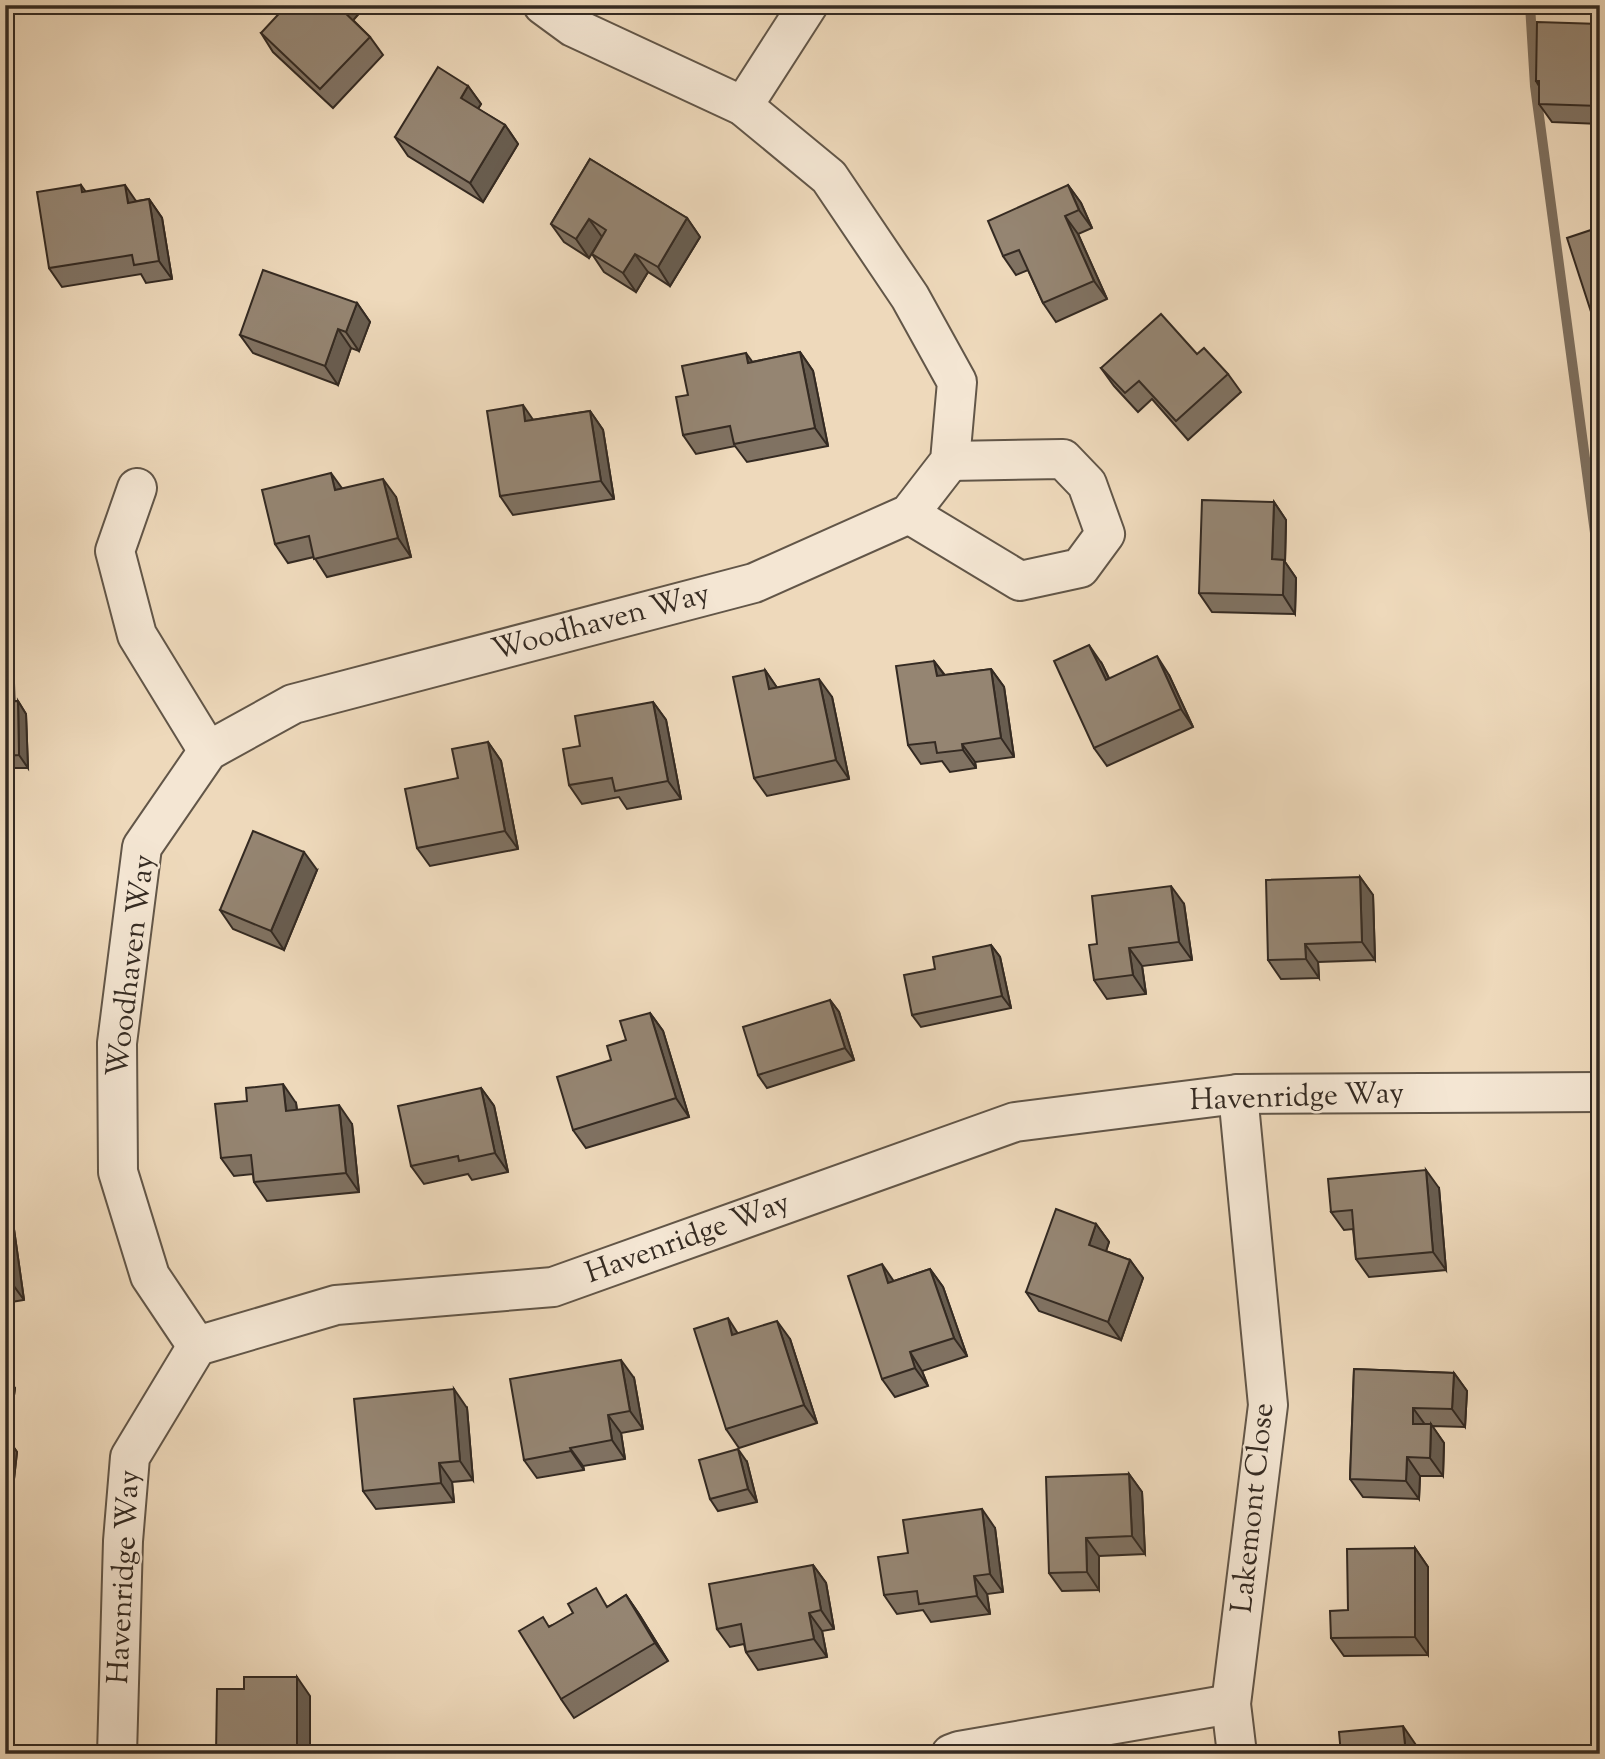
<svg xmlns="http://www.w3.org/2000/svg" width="1605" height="1759" viewBox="0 0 1605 1759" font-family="'Sorts Mill Goudy',serif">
<rect width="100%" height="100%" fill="#eed9bb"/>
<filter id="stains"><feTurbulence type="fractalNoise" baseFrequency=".00286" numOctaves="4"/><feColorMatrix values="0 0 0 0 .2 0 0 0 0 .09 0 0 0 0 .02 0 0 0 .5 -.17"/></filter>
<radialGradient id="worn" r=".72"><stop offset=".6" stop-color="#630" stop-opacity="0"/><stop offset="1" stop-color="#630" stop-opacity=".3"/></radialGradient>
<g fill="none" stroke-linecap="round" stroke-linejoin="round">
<polyline stroke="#7e705f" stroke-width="10" points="1530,5 1535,86 1600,570"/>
<defs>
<g id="street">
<polyline points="743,106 808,5"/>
<polyline points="137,488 115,551 137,635 208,751"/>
<polyline points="909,514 1020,581 1080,568 1105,534 1087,484 1063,459 950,461"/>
<polyline points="197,1346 150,1276 118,1172 117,1043 142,847 208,751 293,704 754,583 909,514 950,461 957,382 910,297 829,177 743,106 573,27 543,5"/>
<polyline points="117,1754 123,1541 130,1457 197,1346 336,1305 553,1287 1015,1122 1238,1094 1600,1092"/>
<polyline points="951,1754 959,1751 1231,1704"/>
<polyline points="1237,1754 1231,1704 1268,1405 1238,1094"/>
</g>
</defs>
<use href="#street" stroke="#625648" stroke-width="42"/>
<use href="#street" stroke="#f4e6d3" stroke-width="38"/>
</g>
<g fill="#807262" stroke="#342a22" stroke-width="2">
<polygon points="361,11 353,20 370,37 383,55 333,108 273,52 261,33"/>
<polygon points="1600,24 1600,124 1552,122 1539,104 1539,86 1536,81"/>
<polygon points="468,86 481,104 478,109 505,125 518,144 483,202 408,156 395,137"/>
<polygon points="590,159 687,218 700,237 670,286 648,272 636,292 604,272 592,254 602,237 589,258 564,242 551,224"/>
<polygon points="81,185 86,192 137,201 149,199 162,218 172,279 146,283 141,274 62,287 49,268"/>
<polygon points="1068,185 1081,203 1092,228 1078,234 1107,299 1056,322 1043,303 1028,270 1016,275 1003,256"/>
<polygon points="1600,227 1600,329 1594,321"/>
<polygon points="357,303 370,322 359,351 351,348 338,385 253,353 240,335"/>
<polygon points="800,352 813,371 828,446 747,462 735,446 696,454 683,435 688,395 752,362"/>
<polygon points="1197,354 1228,374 1241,392 1188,440 1152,399 1138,412 1114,386 1101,368"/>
<polygon points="590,411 603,430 614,499 513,515 500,496 533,420"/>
<polygon points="342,489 396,497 411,557 327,577 314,557 288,563 275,544"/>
<polygon points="1274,502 1286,520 1285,562 1296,578 1295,614 1212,612 1199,593"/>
<polygon points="934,661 945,675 991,669 1004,687 1014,757 975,762 976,768 950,772 942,761 921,764 908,745"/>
<polygon points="1102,664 1109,678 1169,675 1193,727 1107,766 1094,748"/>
<polygon points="765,670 777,688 832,697 849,779 767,796 754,778"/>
<polygon points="5,671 14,683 14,701 18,701 26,714 28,768 5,768"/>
<polygon points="653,702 666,720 681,799 627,809 619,797 582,804 569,785 580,746"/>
<polygon points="488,742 501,761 518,849 430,866 417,848 458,778"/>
<polygon points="317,870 284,950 233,929 220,910"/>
<polygon points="1360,877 1373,895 1375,960 1318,962 1319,978 1281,979 1268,960"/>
<polygon points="1184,904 1192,960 1142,966 1146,994 1107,999 1094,980 1097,944"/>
<polygon points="991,945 1000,957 1011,1008 921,1027 912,1015 935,969"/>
<polygon points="830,1000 839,1012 854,1060 767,1088 758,1075"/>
<polygon points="650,1013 663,1031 689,1117 586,1148 573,1130 611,1060 626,1040"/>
<polygon points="481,1088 494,1106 508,1172 472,1180 468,1174 424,1184 411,1166"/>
<polygon points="296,1103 297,1110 352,1124 359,1192 267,1201 254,1182 253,1174 234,1176 221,1158"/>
<polygon points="1439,1188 1446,1270 1369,1277 1356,1259 1353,1229 1344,1230 1331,1212"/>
<polygon points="5,1189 9,1194 24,1300 5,1303"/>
<polygon points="1096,1224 1109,1242 1106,1251 1130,1260 1143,1278 1121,1340 1039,1311 1026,1292"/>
<polygon points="930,1269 943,1287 967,1356 922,1371 928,1386 895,1397 882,1379 894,1281"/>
<polygon points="738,1333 790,1339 817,1423 739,1448 726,1429"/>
<polygon points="1354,1369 1454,1373 1467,1391 1465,1427 1432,1426 1444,1443 1443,1476 1420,1476 1419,1499 1363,1497 1350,1479"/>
<polygon points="5,1375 15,1388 8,1439 17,1452 13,1488 5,1487"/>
<polygon points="634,1378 643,1429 621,1433 625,1459 583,1466 584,1470 537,1478 524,1460"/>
<polygon points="467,1408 473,1480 452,1482 454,1502 376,1509 363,1491"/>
<polygon points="747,1462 757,1502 718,1511 710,1499"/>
<polygon points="1129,1474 1142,1492 1145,1554 1099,1556 1099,1590 1062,1591 1049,1573"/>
<polygon points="995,1528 1003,1592 987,1594 990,1614 931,1622 923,1610 897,1614 884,1595 908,1553"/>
<polygon points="1415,1548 1428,1567 1428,1655 1344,1656 1331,1638 1348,1610"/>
<polygon points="813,1565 826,1583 834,1629 822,1631 827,1657 758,1670 746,1652 744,1644 730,1647 717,1629"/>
<polygon points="626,1595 639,1614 668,1661 574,1718 561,1699 550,1626 609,1606"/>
</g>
<g fill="#685d50" stroke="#342a22" stroke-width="2">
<polygon points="337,5 358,5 361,11 350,24"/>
<polygon points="468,86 481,104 473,116 461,98"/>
<polygon points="505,125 518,144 483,202 470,183"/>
<polygon points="125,185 138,204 128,203"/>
<polygon points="1068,185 1081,203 1092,228 1079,210"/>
<polygon points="149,199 162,218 172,279 159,261"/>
<polygon points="1065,216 1078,234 1107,299 1094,281"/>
<polygon points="687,218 700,237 670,286 658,267"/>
<polygon points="589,219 602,237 589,258 576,239"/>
<polygon points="635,254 648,272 636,292 623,273"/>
<polygon points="357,303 370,322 359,351 346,332"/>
<polygon points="338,329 351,348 338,385 325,366"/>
<polygon points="800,352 813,371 828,446 815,428"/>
<polygon points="746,353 759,371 748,363"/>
<polygon points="523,405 536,424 525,421"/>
<polygon points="590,411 603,430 614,499 601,481"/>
<polygon points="331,473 344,491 335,490"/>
<polygon points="383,479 396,497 411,557 398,538"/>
<polygon points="1274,502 1286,520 1285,562 1296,578 1295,614 1283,595 1272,559"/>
<polygon points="1089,645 1102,664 1118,698 1106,680"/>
<polygon points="1157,656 1169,675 1193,727 1181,709"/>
<polygon points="934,661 947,679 937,676"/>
<polygon points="991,669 1004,687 1014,757 1001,738"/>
<polygon points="765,670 778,689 769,689"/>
<polygon points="5,671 14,683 15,714 6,702"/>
<polygon points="819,679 832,697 849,779 836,760"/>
<polygon points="18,701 26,714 28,768 19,755"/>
<polygon points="653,702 666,720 681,799 668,781"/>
<polygon points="488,742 501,761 518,849 505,831"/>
<polygon points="962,744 975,762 976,768 963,750"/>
<polygon points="304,852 317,870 284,950 271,931"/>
<polygon points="1360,877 1373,895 1375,960 1362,942"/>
<polygon points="5,884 7,887 6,923 5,922"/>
<polygon points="1171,886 1184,904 1192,960 1179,942"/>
<polygon points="1305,944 1318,962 1319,978 1306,959"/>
<polygon points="991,945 1000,957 1011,1008 1002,996"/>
<polygon points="1129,948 1142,966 1146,994 1133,975"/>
<polygon points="830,1000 839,1012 854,1060 845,1048"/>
<polygon points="650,1013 663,1031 689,1117 676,1098"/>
<polygon points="283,1084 296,1103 299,1129 286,1111"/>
<polygon points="481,1088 494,1106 508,1172 495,1153"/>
<polygon points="339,1105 352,1124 359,1192 346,1173"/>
<polygon points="1426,1170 1439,1188 1446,1270 1433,1252"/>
<polygon points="5,1189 9,1194 24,1300 11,1282 5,1240"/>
<polygon points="1096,1224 1109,1242 1102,1263 1089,1245"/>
<polygon points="1130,1260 1143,1278 1121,1340 1108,1322"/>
<polygon points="882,1264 895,1283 888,1283"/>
<polygon points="930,1269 943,1287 967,1356 954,1338"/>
<polygon points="728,1318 740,1337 732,1335"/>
<polygon points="777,1321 790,1339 817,1423 804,1405"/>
<polygon points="910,1352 922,1371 928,1386 915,1368"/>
<polygon points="621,1360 634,1378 643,1429 630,1411"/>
<polygon points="1454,1373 1467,1391 1465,1427 1452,1409"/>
<polygon points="5,1375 15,1388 8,1439 17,1452 13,1488 5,1477"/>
<polygon points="454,1389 467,1408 473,1480 460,1461"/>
<polygon points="1413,1408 1426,1426 1413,1424"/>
<polygon points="608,1415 621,1433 625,1459 612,1440"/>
<polygon points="1431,1424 1444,1443 1443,1476 1430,1458"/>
<polygon points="570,1448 583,1466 584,1470 571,1451"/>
<polygon points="738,1449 747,1462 757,1502 748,1489"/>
<polygon points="1407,1457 1420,1476 1419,1499 1406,1481"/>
<polygon points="439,1463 452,1482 454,1502 441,1483"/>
<polygon points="1129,1474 1142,1492 1145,1554 1132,1536"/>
<polygon points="982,1509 995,1528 1003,1592 990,1574"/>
<polygon points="1086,1538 1099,1556 1099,1590 1087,1572"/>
<polygon points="1415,1548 1428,1567 1428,1655 1415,1637"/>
<polygon points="813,1565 826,1583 834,1629 821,1610"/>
<polygon points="974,1576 987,1594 990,1614 977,1596"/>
<polygon points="626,1595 639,1614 668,1661 655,1643"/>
<polygon points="809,1613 822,1631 827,1657 814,1639"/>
<polygon points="297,1677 310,1696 310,1754 297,1754"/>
<polygon points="1403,1726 1416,1745 1417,1754 1406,1754"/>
</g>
<g fill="#958572" stroke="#342a22" stroke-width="2">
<polygon points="287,5 337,5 370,37 320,89 261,33"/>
<polygon points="1537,22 1600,24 1600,106 1539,104 1539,81 1536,81"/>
<polygon points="438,67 468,86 461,98 505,125 470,183 395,137"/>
<polygon points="590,159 687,218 658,267 635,254 623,273 592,254 606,230 589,219 576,239 551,224"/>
<polygon points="81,185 82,192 125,185 128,203 149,199 159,261 134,265 132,255 49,268 37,192"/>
<polygon points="1068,185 1079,210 1065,216 1094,281 1043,303 1019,250 1003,256 988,221"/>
<polygon points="1600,227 1600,319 1594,321 1567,238"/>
<polygon points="263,270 357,303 346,332 338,329 325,366 240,335"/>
<polygon points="1161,314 1197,354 1204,348 1228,374 1176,421 1139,381 1125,393 1101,368"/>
<polygon points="800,352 815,428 734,444 730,426 683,435 676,397 688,395 682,366 746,353 748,363"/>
<polygon points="523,405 525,421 590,411 601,481 500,496 487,411"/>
<polygon points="331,473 335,490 383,479 398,538 314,559 309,536 275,544 262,490"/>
<polygon points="1202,500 1274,502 1272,559 1284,560 1283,595 1199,593"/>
<polygon points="1089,645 1106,680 1157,656 1181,709 1094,748 1054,661"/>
<polygon points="934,661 937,676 991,669 1001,738 962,744 963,750 937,753 935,742 908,745 896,666"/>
<polygon points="765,670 769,689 819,679 836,760 754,778 733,677"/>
<polygon points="5,677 6,702 18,701 19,755 5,756"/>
<polygon points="653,702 668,781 615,791 612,778 569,785 563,749 580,746 575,716"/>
<polygon points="488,742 505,831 417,848 405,789 458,778 452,749"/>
<polygon points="253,831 304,852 271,931 220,910"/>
<polygon points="1360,877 1362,942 1305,944 1306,959 1268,960 1266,880"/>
<polygon points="1171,886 1179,942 1129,948 1133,975 1094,980 1089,945 1097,944 1092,896"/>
<polygon points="991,945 1002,996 912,1015 904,975 935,969 933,957"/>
<polygon points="830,1000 845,1048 758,1075 743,1027"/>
<polygon points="650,1013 676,1098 573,1130 557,1077 611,1060 607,1046 626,1040 620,1021"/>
<polygon points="283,1084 286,1111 339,1105 346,1173 254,1182 251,1155 221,1158 215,1104 247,1101 246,1088"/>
<polygon points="481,1088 495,1153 459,1161 458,1156 411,1166 398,1106"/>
<polygon points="1426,1170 1433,1252 1356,1259 1352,1210 1331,1212 1328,1179"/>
<polygon points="1056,1209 1096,1224 1089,1245 1130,1260 1108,1322 1026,1292"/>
<polygon points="5,1240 11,1282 5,1282"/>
<polygon points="882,1264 888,1283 930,1269 954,1338 910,1352 915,1368 882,1379 848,1276"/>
<polygon points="728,1318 732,1335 777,1321 804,1405 726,1429 694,1329"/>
<polygon points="621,1360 630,1411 608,1415 612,1440 570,1448 571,1451 524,1460 510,1379"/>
<polygon points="1354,1369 1454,1373 1452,1409 1413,1408 1413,1424 1431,1424 1430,1458 1407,1457 1406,1481 1350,1479"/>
<polygon points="454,1389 460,1461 439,1463 441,1483 363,1491 354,1399"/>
<polygon points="738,1449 748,1489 710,1499 699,1460"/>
<polygon points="1129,1474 1132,1536 1086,1538 1087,1572 1049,1573 1046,1477"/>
<polygon points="982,1509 990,1574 974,1576 977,1596 919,1604 917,1591 884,1595 878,1557 908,1553 903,1520"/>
<polygon points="1415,1548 1415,1637 1331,1638 1330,1611 1348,1610 1347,1549"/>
<polygon points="813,1565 821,1610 809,1613 814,1639 746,1652 741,1624 717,1629 709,1584"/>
<polygon points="596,1588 607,1607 626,1595 655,1643 561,1699 519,1631 543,1617 549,1627 573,1613 568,1604"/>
<polygon points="244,1677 297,1677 297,1754 216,1754 217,1689 244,1689"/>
<polygon points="1403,1726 1406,1754 1341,1754 1339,1732"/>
</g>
<g text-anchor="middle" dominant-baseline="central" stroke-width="5" stroke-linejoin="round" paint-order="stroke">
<g font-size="30" fill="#342a22" stroke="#f4e6d3">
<text transform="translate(601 623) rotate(-15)">Woodhaven Way</text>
<text transform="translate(132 966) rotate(-83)">Woodhaven Way</text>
<text transform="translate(1297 1098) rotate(-2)">Havenridge Way</text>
<text transform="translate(688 1239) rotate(-20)">Havenridge Way</text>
<text transform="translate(1254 1508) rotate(-84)">Lakemont Close</text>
<text transform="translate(125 1577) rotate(-87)">Havenridge Way</text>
</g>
</g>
<rect width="1605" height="1759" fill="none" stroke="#eed9bb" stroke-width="28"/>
<rect x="7" y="7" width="1591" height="1745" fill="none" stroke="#342a22" stroke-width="3.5"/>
<rect x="14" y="14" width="1577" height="1731" fill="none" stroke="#342a22" stroke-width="2"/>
<rect width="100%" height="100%" filter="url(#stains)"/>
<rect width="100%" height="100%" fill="url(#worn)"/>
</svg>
